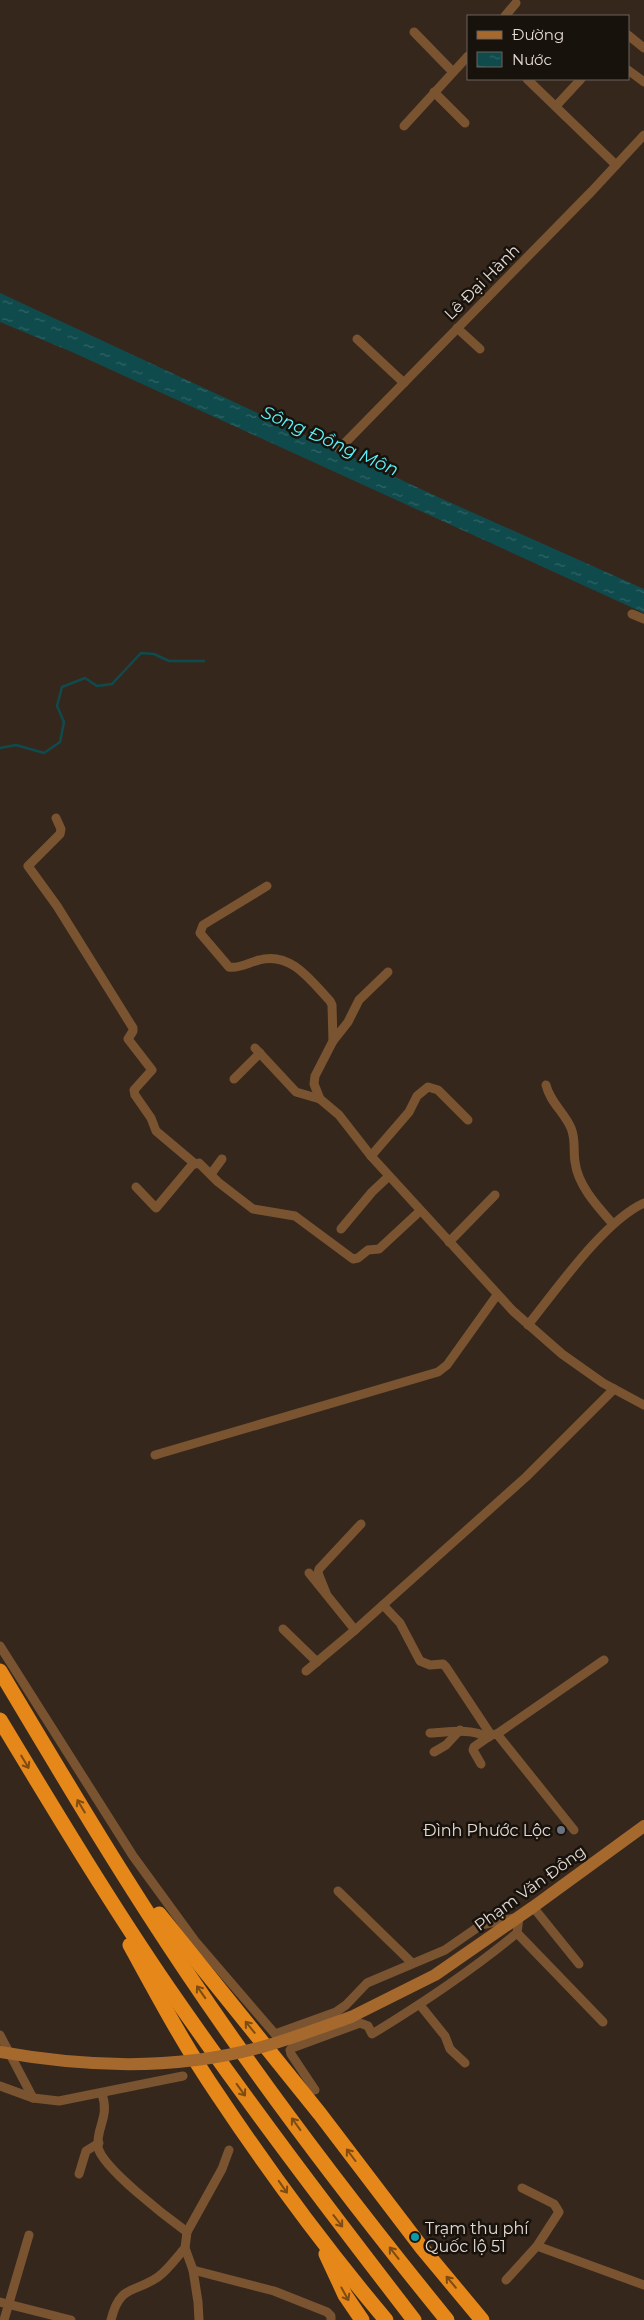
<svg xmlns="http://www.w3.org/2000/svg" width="644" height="2320" viewBox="0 0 644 2320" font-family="Montserrat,sans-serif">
<defs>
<pattern id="water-ripples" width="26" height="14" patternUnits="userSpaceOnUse" patternTransform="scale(1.25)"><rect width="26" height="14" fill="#0f4b4d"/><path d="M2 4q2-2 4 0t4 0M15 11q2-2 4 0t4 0" fill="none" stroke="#326466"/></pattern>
</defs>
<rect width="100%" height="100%" fill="#36271d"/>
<polygon fill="url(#water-ripples)" points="0,293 440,498 644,589 644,613 72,352 0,322"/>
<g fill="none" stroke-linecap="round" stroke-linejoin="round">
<polyline stroke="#0f4b4d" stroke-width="2.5" points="0,748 16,745 44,753 60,742 64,722 57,706 62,687 85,678 97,686 112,684 141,653 154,654 169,661 204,661"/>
<g stroke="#7a5431" stroke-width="9">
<polyline points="505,16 516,3"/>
<polyline points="414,32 452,71"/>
<polyline points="628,35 644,48"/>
<polyline points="628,70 644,82"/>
<polyline points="527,79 616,165"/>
<polyline points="434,92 465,123"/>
<polyline points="556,106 581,79"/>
<polyline points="404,126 468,56"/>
<polyline points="457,328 480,349"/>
<polyline points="357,339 404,383"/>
<polyline points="339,449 592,191 644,135"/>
<polyline points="632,614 644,619"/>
<polyline points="56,818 61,829 60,834 28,866 57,906 133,1028 133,1031 128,1039 152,1070 134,1090 135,1095 151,1118 156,1131 194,1163"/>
<path d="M 267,886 L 203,925 L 200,933 L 229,967 C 239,969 250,962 259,960 C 291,951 311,981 330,1001 L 332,1005 L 333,1041 L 315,1076 L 314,1084 L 320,1099"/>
<polyline points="333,1041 348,1022 359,1000 388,972"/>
<polyline points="255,1048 296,1092 320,1099 339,1115 371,1156 513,1311 562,1354 603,1383 644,1405"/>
<polyline points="234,1079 260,1053"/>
<path d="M 546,1085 C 550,1102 564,1112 571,1128 C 576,1140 573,1149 575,1162 C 578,1186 598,1207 613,1224"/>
<polyline points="371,1156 409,1112 417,1096 428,1087 438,1090 468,1120"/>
<polyline points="211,1174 222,1159"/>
<polyline points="136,1187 156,1208 192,1165 199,1163 218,1182 253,1209 295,1216 353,1259 358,1258 368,1250 379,1249 420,1211"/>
<polyline points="341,1229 372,1192 389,1176"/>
<polyline points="449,1242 495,1195"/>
<path d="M 528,1325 C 557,1289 604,1221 644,1203"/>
<polyline points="155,1455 438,1372 447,1365 497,1295"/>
<polyline points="309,1573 355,1630"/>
<polyline points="326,1593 318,1573 319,1569 361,1524"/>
<polyline points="383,1605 400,1623 420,1661 430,1665 443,1664 446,1667 491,1735 497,1734 574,1830"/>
<polyline points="283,1629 317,1662"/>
<path d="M 0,1646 L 133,1856 L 195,1941 L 275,2034 L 336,2012 L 346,2005 L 367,1983 L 445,1950 L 481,1925 L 519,1917 L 517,1933 C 471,1971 423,2003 372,2034 L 368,2026 L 360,2023 L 292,2048 L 290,2050 L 291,2054 L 315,2090"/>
<polyline points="306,1671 355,1630 526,1477 614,1389"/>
<path d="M 430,1733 C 451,1732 469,1728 489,1737"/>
<polyline points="497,1734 604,1660"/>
<polyline points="434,1752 446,1745 460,1730"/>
<polyline points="481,1764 473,1750 474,1747 491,1735"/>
<polyline points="338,1891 412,1963"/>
<polyline points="533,1907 579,1964"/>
<polyline points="517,1933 603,2022"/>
<polyline points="420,2005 445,2036 450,2049 465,2063"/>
<polyline points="0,2035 33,2098"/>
<polyline points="0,2086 33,2098 59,2101 183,2076"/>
<path d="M 102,2094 C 110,2117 96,2127 98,2147 C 101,2167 169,2219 187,2232"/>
<polyline points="79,2174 86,2151 99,2143"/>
<polyline points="537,2246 644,2285"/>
<polyline points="193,2270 274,2291 327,2312 331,2316 331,2320"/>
<polyline points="506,2280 537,2246 559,2212 554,2204 522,2188"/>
<polyline points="0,2302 71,2320"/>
<polyline points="4,2320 29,2235"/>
<path d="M 111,2320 C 120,2284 133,2294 158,2277 C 168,2270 177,2257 185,2248"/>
<polyline points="199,2320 198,2302 193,2270 185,2248 187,2232 222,2169 229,2150"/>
</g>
<polyline stroke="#a5692e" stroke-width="12" points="351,2017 435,1975 533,1907 644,1826"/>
<g stroke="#e58719" stroke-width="15">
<path d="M 0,1671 C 61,1773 121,1875 188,1974 C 268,2093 356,2208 447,2320"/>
<path d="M 0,1720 C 55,1811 109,1901 169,1989 C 247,2102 330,2211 414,2320"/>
<polyline points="159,1914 320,2114 422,2248 482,2320"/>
<path d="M 130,1945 C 158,1996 185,2047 218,2095 C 270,2173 326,2249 386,2320"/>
<polyline points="326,2254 345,2295 362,2320"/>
</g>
<path stroke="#a5692e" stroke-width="12" d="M 0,2052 C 89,2068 184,2071 272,2044 C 299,2036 325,2026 351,2017"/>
</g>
<defs><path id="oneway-shaft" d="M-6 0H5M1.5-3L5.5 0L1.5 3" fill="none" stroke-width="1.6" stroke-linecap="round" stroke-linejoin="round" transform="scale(1.25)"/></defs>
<g stroke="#7e4c13">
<use href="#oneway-shaft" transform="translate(25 1762) rotate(59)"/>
<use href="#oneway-shaft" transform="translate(81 1806) rotate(-121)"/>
<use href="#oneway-shaft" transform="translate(201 1992) rotate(-125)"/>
<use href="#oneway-shaft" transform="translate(250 2027) rotate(-129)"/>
<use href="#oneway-shaft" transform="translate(241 2090) rotate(54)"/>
<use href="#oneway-shaft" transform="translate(296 2124) rotate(-126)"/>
<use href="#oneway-shaft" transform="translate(351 2155) rotate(-127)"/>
<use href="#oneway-shaft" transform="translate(283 2187) rotate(55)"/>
<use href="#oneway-shaft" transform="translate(338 2221) rotate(52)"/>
<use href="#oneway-shaft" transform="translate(394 2253) rotate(-128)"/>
<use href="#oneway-shaft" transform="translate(451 2282) rotate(-130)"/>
<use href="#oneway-shaft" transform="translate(345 2294) rotate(61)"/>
</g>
<circle fill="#6b7280" stroke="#18120d" stroke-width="2" cx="561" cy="1830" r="5"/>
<circle fill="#0f9aa8" stroke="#18120d" stroke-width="2" cx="415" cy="2237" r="5"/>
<g text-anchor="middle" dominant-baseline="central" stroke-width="5" stroke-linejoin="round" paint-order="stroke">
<g font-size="16" fill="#e4dad3" stroke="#18120d">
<text transform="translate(482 282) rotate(-45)">Lê Đại Hành</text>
<text transform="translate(530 1888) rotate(-36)">Phạm Văn Đồng</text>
</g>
<g font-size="16" fill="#e4dad3" stroke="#18120d" text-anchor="end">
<text x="551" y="1830">Đình Phước Lộc</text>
<text x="425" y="2228" text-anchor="start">Trạm thu phí<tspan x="425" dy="18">Quốc lộ 51</tspan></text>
</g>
<g font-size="18" font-style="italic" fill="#5bf3f8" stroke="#18120d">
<text transform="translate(330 441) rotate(24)">Sông Đồng Môn</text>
</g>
</g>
<rect x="467" y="15" width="162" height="65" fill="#18120d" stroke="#6a625c"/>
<rect x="477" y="31" width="25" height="8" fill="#a5692e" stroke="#6a625c"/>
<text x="512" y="40" font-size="15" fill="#e4dad3">Đường</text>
<rect x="477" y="52" width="25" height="15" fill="url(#water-ripples)" stroke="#6a625c"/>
<text x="512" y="65" font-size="15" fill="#e4dad3">Nước</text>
</svg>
